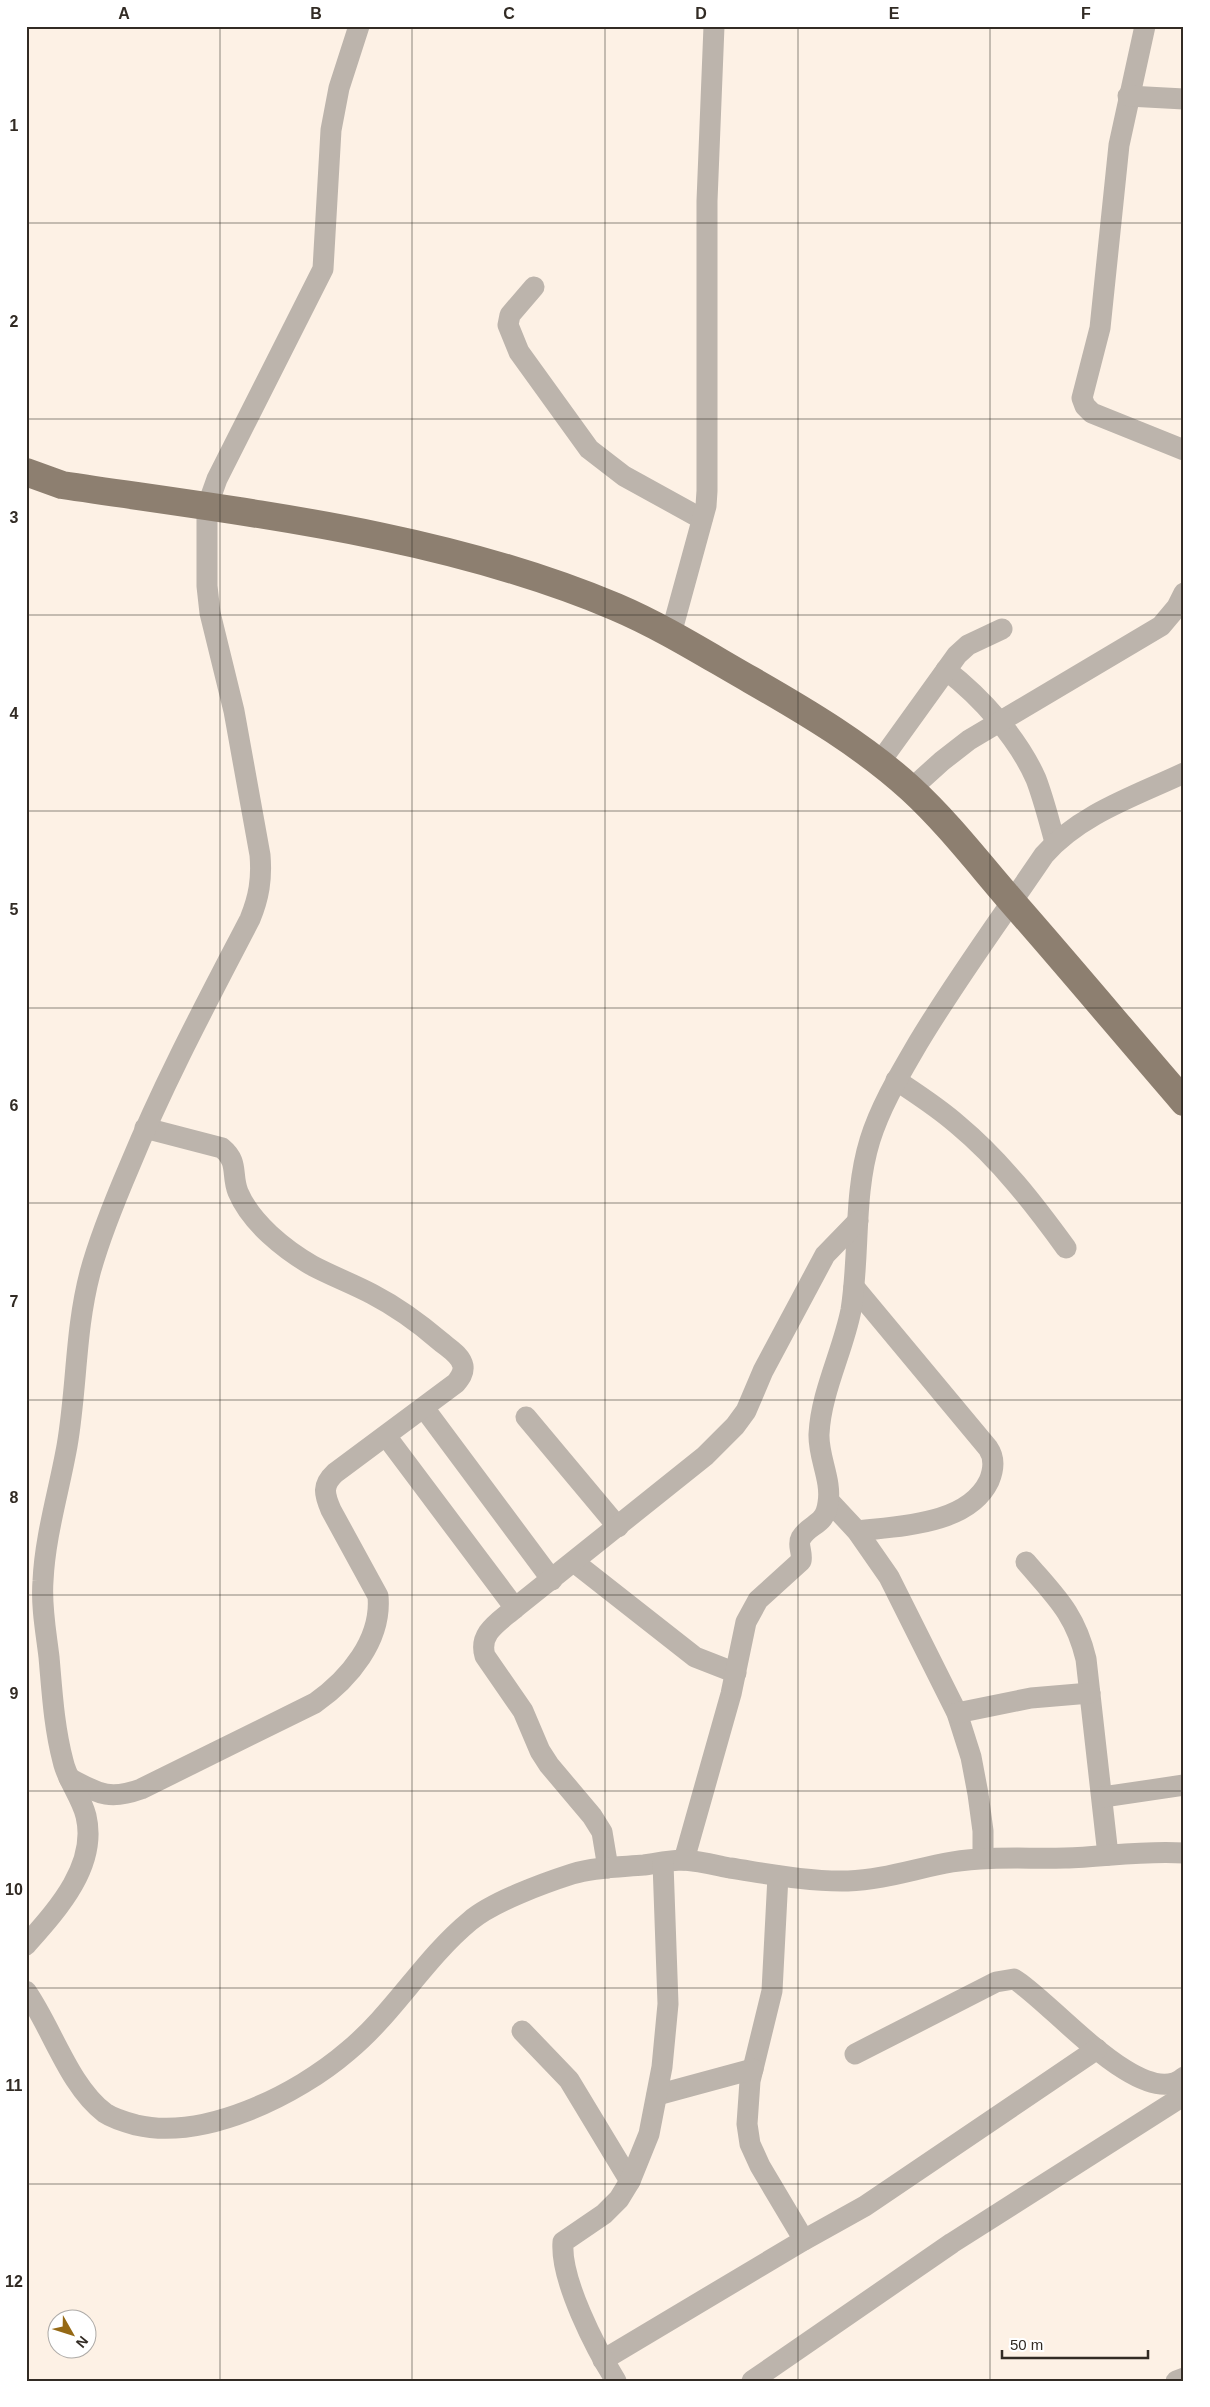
<svg xmlns="http://www.w3.org/2000/svg" width="1210" height="2407" viewBox="0 0 1210 2407" font-family="Arial,sans-serif">
<rect width="100%" height="100%" fill="#fdf1e5"/>
<g fill="none" stroke-linecap="round" stroke-linejoin="round">
<g stroke="#bcb4ac" stroke-width="21">
<polyline points="1145,26 1119,145 1100,328 1082,398 1085,406 1092,413 1184,450"/>
<polyline points="1128,96 1184,99"/>
<polyline points="534,287 510,315 508,325 519,352 589,449 624,476 702,519"/>
<polyline points="671,634 706,506 707,491 707,201 714,26"/>
<path d="M 946,670 C 981,697 1018,738 1036,779 C 1044,800 1049,821 1055,842"/>
<polyline points="880,762 957,655 968,645 1002,629"/>
<polyline points="911,789 942,761 969,740 1161,626 1177,607 1184,593"/>
<path d="M 896,1080 C 917,1094 939,1108 958,1125 C 1000,1160 1034,1204 1066,1248"/>
<path d="M 854,1287 L 988,1448 C 995,1458 994,1469 989,1481 C 968,1525 899,1526 857,1531"/>
<polyline points="424,1408 552,1580"/>
<polyline points="526,1417 618,1527"/>
<polyline points="386,1436 515,1608"/>
<polyline points="829,1501 857,1531 889,1577 957,1713 971,1757 978,1794 983,1831 983,1858"/>
<polyline points="574,1562 695,1657 736,1673"/>
<path d="M 1026,1562 C 1055,1596 1075,1613 1086,1659 L 1108,1855"/>
<polyline points="957,1713 1031,1698 1090,1693"/>
<path d="M 69,1778 C 98,1793 108,1801 141,1789 L 315,1703 C 349,1679 382,1640 378,1596 L 331,1510 C 324,1494 322,1485 335,1473 L 456,1383 C 460,1378 464,1373 463,1366 C 461,1355 448,1348 440,1341 C 419,1323 397,1307 372,1294 C 353,1284 332,1276 313,1266 C 285,1250 251,1223 238,1192 C 231,1174 239,1162 222,1148 L 145,1128"/>
<polyline points="1103,1797 1184,1785"/>
<path d="M 684,1860 L 731,1694 L 746,1622 L 758,1600 L 801,1561 C 803,1553 797,1545 801,1538 C 810,1523 825,1526 828,1503 C 832,1480 818,1457 819,1434 C 821,1392 843,1351 851,1310 C 860,1254 853,1195 870,1140 C 881,1105 900,1074 918,1043 C 957,978 1002,917 1044,855 C 1080,814 1135,796 1184,773"/>
<path d="M 608,1868 L 602,1832 L 592,1816 L 549,1765 L 540,1751 L 523,1711 L 485,1656 C 478,1633 499,1622 515,1608 L 705,1456 L 735,1426 L 746,1411 L 763,1371 L 825,1255 L 858,1221"/>
<polyline points="778,1876 772,1991 750,2081 747,2124 750,2144 760,2166 804,2240"/>
<path d="M 26,1945 C 56,1911 98,1866 86,1816 C 81,1796 67,1780 63,1761 C 54,1727 52,1691 49,1657 C 46,1632 41,1606 43,1581 C 45,1536 59,1491 67,1446 C 77,1388 75,1330 90,1273 C 100,1236 115,1200 130,1165 C 165,1080 208,1000 250,919 C 259,897 262,879 260,855 L 234,711 L 210,613 L 207,586 L 207,507 L 217,479 L 323,269 L 331,130 L 339,88 L 359,26"/>
<path d="M 26,1991 C 52,2028 69,2086 105,2113 C 114,2119 125,2122 136,2125 C 204,2141 297,2095 348,2051 C 394,2013 424,1959 470,1921 C 492,1902 544,1883 572,1874 C 595,1867 621,1867 644,1865 C 657,1863 671,1860 684,1860 C 699,1861 715,1865 730,1868 C 769,1874 808,1882 848,1881 C 883,1880 917,1868 952,1862 C 989,1856 1027,1859 1065,1858 C 1104,1857 1144,1850 1184,1853"/>
<polyline points="522,2031 569,2080 630,2181"/>
<path d="M 855,2054 L 996,1982 L 1014,1979 C 1049,1999 1143,2114 1184,2077"/>
<polyline points="657,2095 753,2069"/>
<polyline points="603,2360 804,2240 865,2206 1097,2049"/>
<path d="M 616,2381 C 596,2349 560,2280 563,2242 L 604,2214 L 619,2199 L 630,2181 L 649,2134 L 662,2067 L 668,2004 L 663,1863"/>
<polyline points="752,2381 952,2243 1180,2098"/>
<polyline points="1176,2381 1184,2378"/>
</g>
<path stroke="#8d7f70" stroke-width="28" d="M 26,472 L 62,485 C 248,513 440,533 616,607 C 663,627 707,655 751,680 C 807,712 864,746 911,789 C 949,824 980,865 1014,904 C 1071,969 1127,1036 1184,1102"/>
</g>
<path fill="none" stroke="#322b24" stroke-width="1" stroke-opacity="0.55" d="M 220,26 L 220,2381M 412,26 L 412,2381M 605,26 L 605,2381M 798,26 L 798,2381M 990,26 L 990,2381M 26,223 L 1184,223M 26,419 L 1184,419M 26,615 L 1184,615M 26,811 L 1184,811M 26,1008 L 1184,1008M 26,1203 L 1184,1203M 26,1400 L 1184,1400M 26,1595 L 1184,1595M 26,1791 L 1184,1791M 26,1988 L 1184,1988M 26,2184 L 1184,2184"/>
<rect width="1210" height="2407" fill="none" stroke="#ffffff" stroke-width="55"/>
<g transform="translate(72 2334) rotate(129)"><circle r="24" fill="#ffffff" stroke="#adaaa7"/>
<path d="M0-4L9 19L0 12L-9 19Z" fill="#956915"/>
<text y="-8" font-size="14" font-weight="bold" text-anchor="middle" fill="#322b24">N</text>
</g>
<path d="M1002 2350v8h146v-8" fill="none" stroke="#322b24" stroke-width="2.5"/>
<text x="1010" y="2350" font-size="15" fill="#322b24" stroke="#ffffff" stroke-width="4" paint-order="stroke">50 m</text>
<rect x="28" y="28" width="1154" height="2352" fill="none" stroke="#322b24" stroke-width="2"/>
<g font-size="16" text-anchor="middle" font-weight="bold" fill="#322b24">
<text x="124" y="19">A</text>
<text x="316" y="19">B</text>
<text x="509" y="19">C</text>
<text x="701" y="19">D</text>
<text x="894" y="19">E</text>
<text x="1086" y="19">F</text>
<text x="14" y="131">1</text>
<text x="14" y="327">2</text>
<text x="14" y="523">3</text>
<text x="14" y="719">4</text>
<text x="14" y="915">5</text>
<text x="14" y="1111">6</text>
<text x="14" y="1307">7</text>
<text x="14" y="1503">8</text>
<text x="14" y="1699">9</text>
<text x="14" y="1895">10</text>
<text x="14" y="2091">11</text>
<text x="14" y="2287">12</text>
</g>
</svg>
